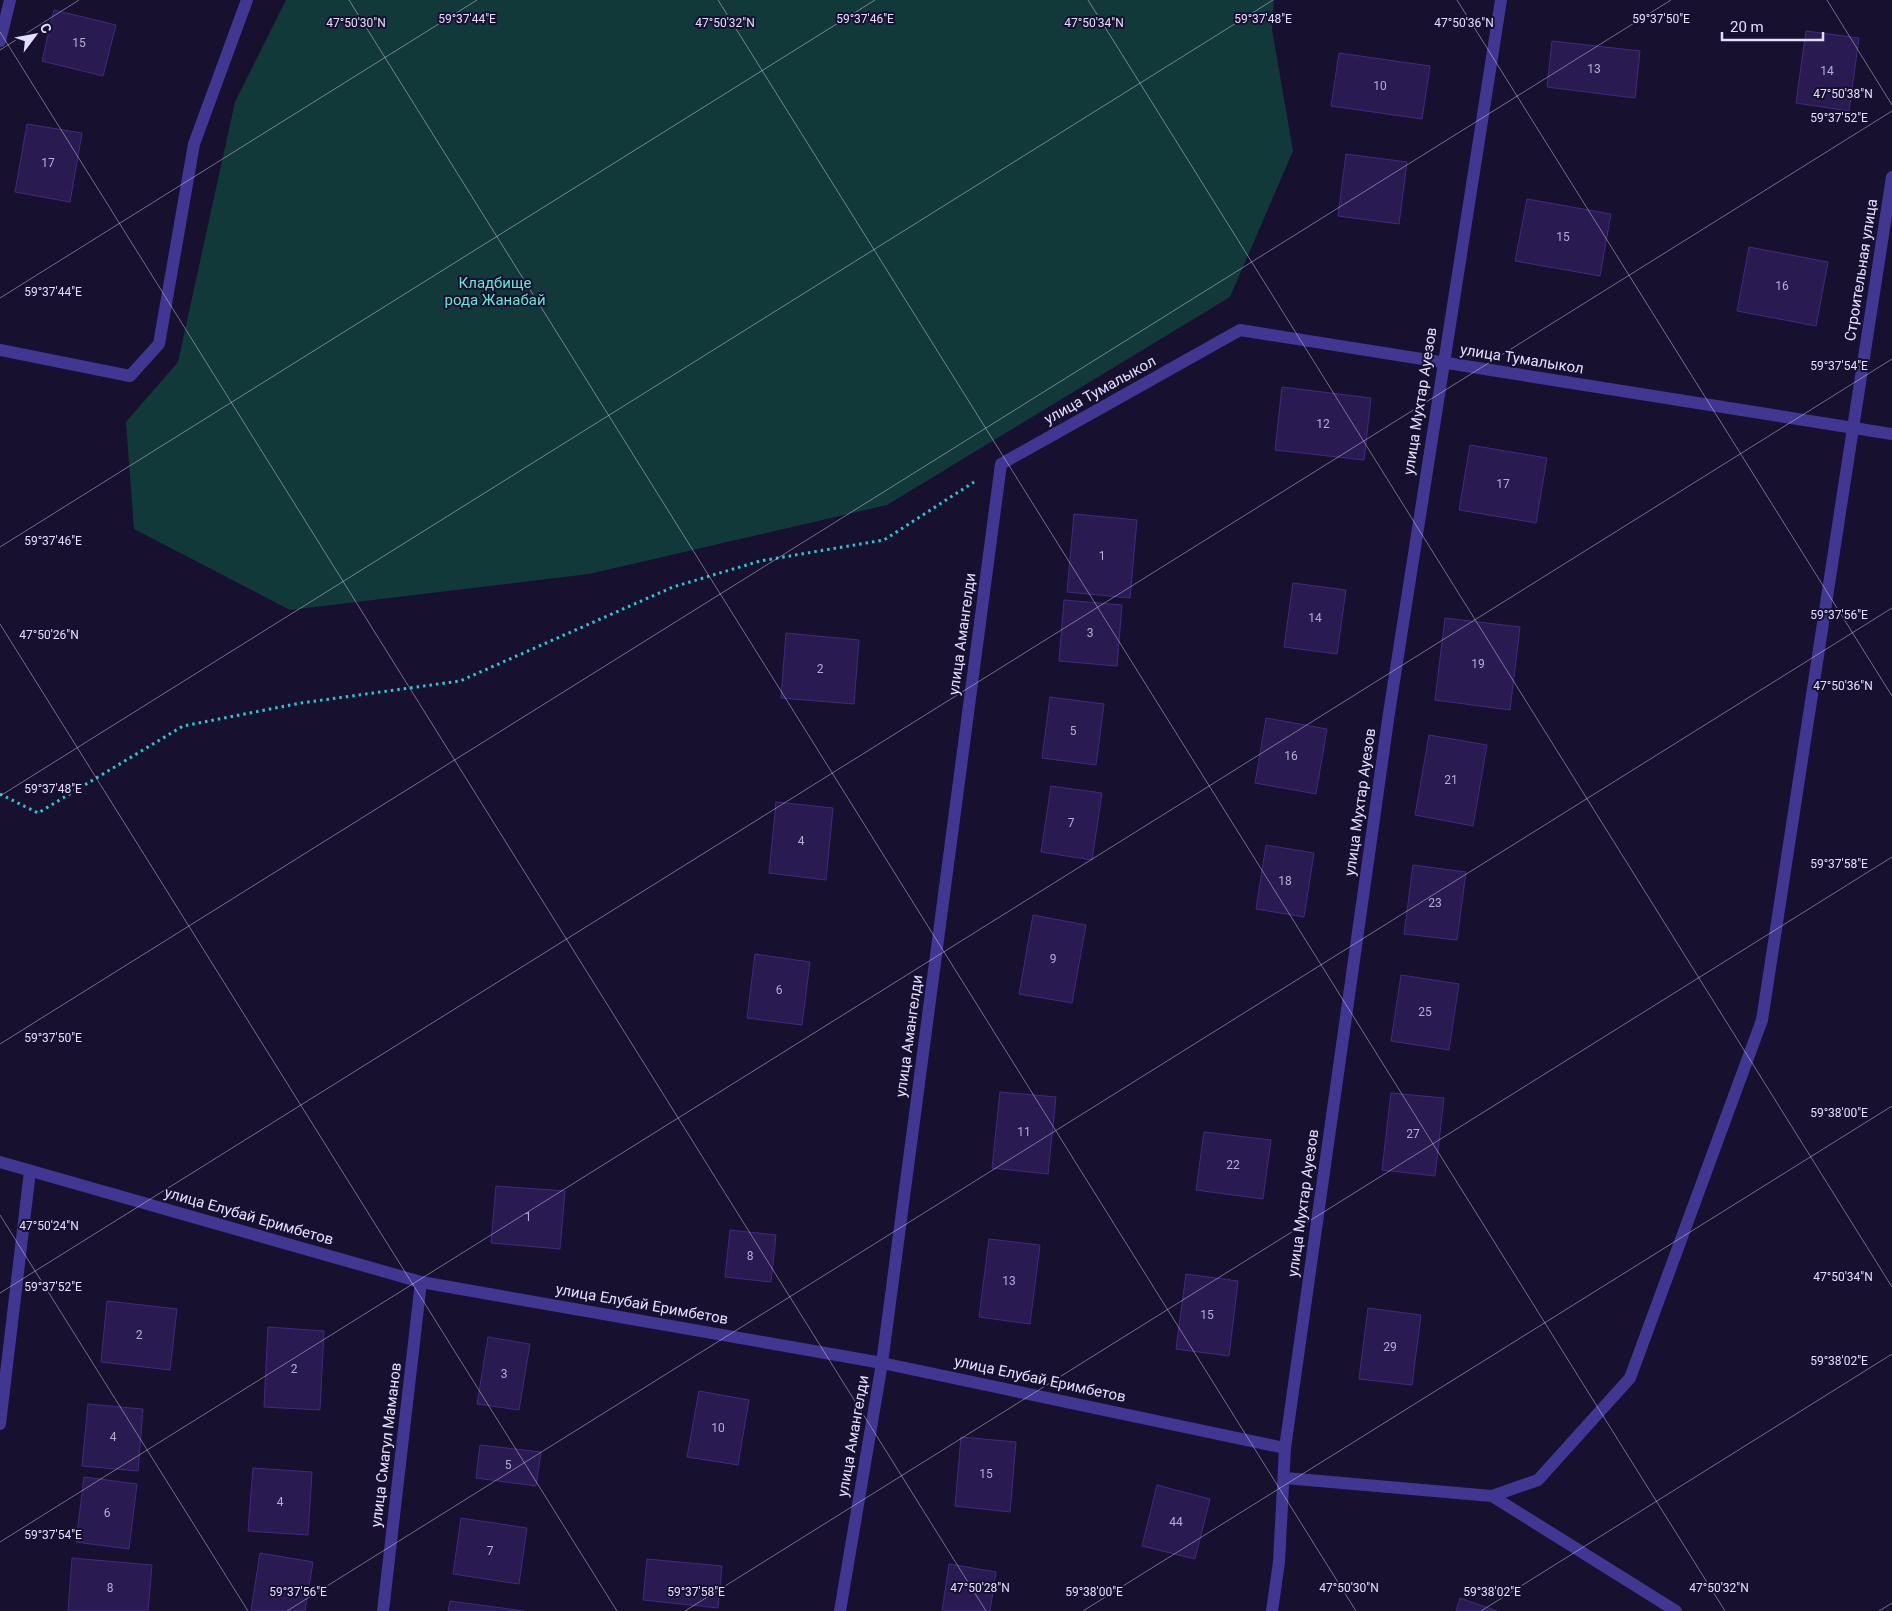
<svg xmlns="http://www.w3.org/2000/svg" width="1892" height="1611" viewBox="0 0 1892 1611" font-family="Roboto,sans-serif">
<rect width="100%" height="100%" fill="#17102f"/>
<polygon fill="#12393a" points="286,0 1274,0 1272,29 1293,151 1230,297 887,505 589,574 290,610 134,529 126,422 178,362 235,102"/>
<g fill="#291a52" stroke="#412a80">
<polygon points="54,10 116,25 103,76 42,61"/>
<polygon points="1806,31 1859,38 1849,111 1796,103"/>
<polygon points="1552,41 1640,51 1635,98 1547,87"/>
<polygon points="1339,53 1430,66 1422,119 1331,106"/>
<polygon points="27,124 82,133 70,202 15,192"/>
<polygon points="1346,154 1407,162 1399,224 1338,216"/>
<polygon points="1527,199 1611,214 1600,276 1515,261"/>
<polygon points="1749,247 1828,262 1816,326 1737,311"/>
<polygon points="1282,387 1371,398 1364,460 1275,450"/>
<polygon points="1470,445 1547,458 1536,523 1459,510"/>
<polygon points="1074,514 1137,520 1130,598 1067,592"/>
<polygon points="1293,583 1346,590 1337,654 1284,647"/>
<polygon points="1064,600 1122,605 1117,666 1059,661"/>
<polygon points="1445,618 1520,627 1510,710 1435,700"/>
<polygon points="786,633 859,640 854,704 781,698"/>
<polygon points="1050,697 1104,704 1096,765 1042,758"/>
<polygon points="1266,718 1327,729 1316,794 1255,783"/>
<polygon points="1429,735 1487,745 1473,826 1415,815"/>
<polygon points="1051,786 1102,793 1092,860 1041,852"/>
<polygon points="776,802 833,808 826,880 769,873"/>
<polygon points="1266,845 1314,853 1304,917 1256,909"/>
<polygon points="1413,865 1466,872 1457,940 1404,934"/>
<polygon points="1033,915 1086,925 1072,1003 1019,994"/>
<polygon points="755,954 810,962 802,1025 747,1018"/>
<polygon points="1401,975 1459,984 1449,1050 1391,1041"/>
<polygon points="1000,1092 1056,1097 1048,1174 992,1168"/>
<polygon points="1391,1093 1444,1098 1435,1176 1382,1170"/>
<polygon points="1204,1132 1271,1140 1263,1199 1196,1190"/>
<polygon points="496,1186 565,1191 560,1249 491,1243"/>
<polygon points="730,1230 776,1235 771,1282 725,1277"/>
<polygon points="989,1239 1040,1245 1030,1324 979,1317"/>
<polygon points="1186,1274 1238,1281 1229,1356 1176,1349"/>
<polygon points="107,1301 177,1309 170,1370 101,1362"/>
<polygon points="1368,1308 1421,1315 1412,1385 1359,1379"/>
<polygon points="268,1327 324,1331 320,1410 264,1407"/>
<polygon points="488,1337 530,1344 519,1410 477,1404"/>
<polygon points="699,1391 749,1400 738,1465 687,1457"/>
<polygon points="88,1404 143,1409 138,1471 82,1466"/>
<polygon points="961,1437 1016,1442 1010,1512 955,1506"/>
<polygon points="480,1445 541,1452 536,1486 476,1478"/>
<polygon points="253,1468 312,1472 308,1535 248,1531"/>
<polygon points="84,1477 137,1484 129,1549 76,1542"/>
<polygon points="1157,1485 1210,1499 1195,1559 1142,1546"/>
<polygon points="461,1518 527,1528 519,1584 453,1574"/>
<polygon points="260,1553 313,1562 305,1611 251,1611"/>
<polygon points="72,1558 152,1565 148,1611 68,1611"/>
<polygon points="647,1559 722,1566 718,1608 643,1600"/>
<polygon points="949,1564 996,1572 990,1611 942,1611"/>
<polygon points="1460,1598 1497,1611 1456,1611"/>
<polygon points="450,1601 524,1611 448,1611"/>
</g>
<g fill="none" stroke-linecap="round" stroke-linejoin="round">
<polyline stroke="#26cacb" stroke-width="3" stroke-dasharray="2.5 4" stroke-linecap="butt" points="0,794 38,813 183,726 301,703 460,681 673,587 760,561 884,540 974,482"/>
<g stroke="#413792" stroke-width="12">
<polyline points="0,350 130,376 159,344 194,144 247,0"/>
<polyline points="1285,1478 1492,1496 1538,1480 1630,1378 1762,1020 1853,428"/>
<polyline points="1492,1496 1676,1611"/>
</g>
<g stroke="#413792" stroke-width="12">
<polyline points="0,41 10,0"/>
<polyline points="1853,428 1892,177"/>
<polyline points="0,1162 421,1282 882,1363 1285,1448"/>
<polyline points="0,1424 30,1171"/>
<polyline points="383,1611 421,1282"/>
<polyline points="840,1611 882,1363 1001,464 1240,330 1892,434"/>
<polyline points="1272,1611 1279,1562 1285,1448 1389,713 1501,0"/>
</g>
</g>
<path fill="none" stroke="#e4deff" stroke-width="1" stroke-opacity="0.45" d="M 349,0 L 1356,1611M 718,0 L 1725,1611M 1088,0 L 1892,1287M 1457,0 L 1892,696M 1827,0 L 1892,105M 0,32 L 986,1611M 0,50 L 79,0M 0,298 L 477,0M 0,547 L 875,0M 0,624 L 617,1611M 0,796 L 1273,0M 0,1044 L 1671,0M 0,1215 L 248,1611M 0,1293 L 1892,111M 0,1542 L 1892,359M 287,1611 L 1892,608M 685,1611 L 1892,857M 1083,1611 L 1892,1106M 1481,1611 L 1892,1354M 1879,1611 L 1892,1603"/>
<g text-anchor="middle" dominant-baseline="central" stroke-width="4" stroke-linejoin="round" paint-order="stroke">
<g font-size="12" fill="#b5add4">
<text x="79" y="43">15</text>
<text x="1594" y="69">13</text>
<text x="1827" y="71">14</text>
<text x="1380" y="86">10</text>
<text x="48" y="163">17</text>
<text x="1563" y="237">15</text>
<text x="1782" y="286">16</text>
<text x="1323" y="424">12</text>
<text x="1503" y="484">17</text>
<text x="1102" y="556">1</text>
<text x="1315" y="618">14</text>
<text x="1090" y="633">3</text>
<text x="1478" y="664">19</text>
<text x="820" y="669">2</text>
<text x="1073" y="731">5</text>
<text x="1291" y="756">16</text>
<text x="1451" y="780">21</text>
<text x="1071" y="823">7</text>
<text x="801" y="841">4</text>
<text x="1285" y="881">18</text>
<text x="1435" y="903">23</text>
<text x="1053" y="959">9</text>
<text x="779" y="990">6</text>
<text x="1425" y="1012">25</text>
<text x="1024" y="1132">11</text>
<text x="1413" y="1134">27</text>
<text x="1233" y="1165">22</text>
<text x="528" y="1217">1</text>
<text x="750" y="1256">8</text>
<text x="1009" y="1281">13</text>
<text x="1207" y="1315">15</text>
<text x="139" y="1335">2</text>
<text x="1390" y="1347">29</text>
<text x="294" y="1369">2</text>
<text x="504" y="1374">3</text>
<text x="718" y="1428">10</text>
<text x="113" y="1437">4</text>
<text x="508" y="1465">5</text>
<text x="986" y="1474">15</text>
<text x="280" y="1502">4</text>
<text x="107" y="1513">6</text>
<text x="1176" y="1522">44</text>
<text x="490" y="1551">7</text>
<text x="110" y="1588">8</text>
</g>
<g font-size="15" fill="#e4deff" stroke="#17102f">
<text transform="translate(1861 270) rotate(-81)">Строительная улица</text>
<text transform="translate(1522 359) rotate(9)">улица Тумалыкол</text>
<text transform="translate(1100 390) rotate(-29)">улица Тумалыкол</text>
<text transform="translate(1420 401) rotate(-81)">улица Мухтар Ауезов</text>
<text transform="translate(962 634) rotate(-82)">улица Амангелди</text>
<text transform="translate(1360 802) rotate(-82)">улица Мухтар Ауезов</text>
<text transform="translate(909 1036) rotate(-82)">улица Амангелди</text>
<text transform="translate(1303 1203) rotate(-82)">улица Мухтар Ауезов</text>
<text transform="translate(249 1216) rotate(16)">улица Елубай Еримбетов</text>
<text transform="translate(642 1304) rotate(10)">улица Елубай Еримбетов</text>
<text transform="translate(1040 1379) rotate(12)">улица Елубай Еримбетов</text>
<text transform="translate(853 1436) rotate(-80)">улица Амангелди</text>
<text transform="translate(386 1445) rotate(-83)">улица Смагул Маманов</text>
</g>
<g font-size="15" fill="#5eebd1" stroke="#17102f">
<text x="495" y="283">Кладбище<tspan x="495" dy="17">рода Жанабай</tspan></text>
</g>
</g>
<g font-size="12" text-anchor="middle" fill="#e4deff" stroke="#17102f" stroke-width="4" stroke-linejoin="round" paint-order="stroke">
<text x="865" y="23">59°37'46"E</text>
<text x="1263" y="23">59°37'48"E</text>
<text x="1661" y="23">59°37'50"E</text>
<text x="467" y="23">59°37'44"E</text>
<text x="356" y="27">47°50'30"N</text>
<text x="725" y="27">47°50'32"N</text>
<text x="1094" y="27">47°50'34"N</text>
<text x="1464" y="27">47°50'36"N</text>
<text x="1843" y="98">47°50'38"N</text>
<text x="1839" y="122">59°37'52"E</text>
<text x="53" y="296">59°37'44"E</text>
<text x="1839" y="370">59°37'54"E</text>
<text x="53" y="545">59°37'46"E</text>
<text x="1839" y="619">59°37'56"E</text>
<text x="49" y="639">47°50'26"N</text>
<text x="1843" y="690">47°50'36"N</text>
<text x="53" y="793">59°37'48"E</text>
<text x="1839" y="868">59°37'58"E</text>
<text x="53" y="1042">59°37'50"E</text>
<text x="1839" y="1117">59°38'00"E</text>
<text x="49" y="1230">47°50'24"N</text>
<text x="1843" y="1281">47°50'34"N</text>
<text x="53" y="1291">59°37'52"E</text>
<text x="1839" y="1365">59°38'02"E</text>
<text x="53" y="1539">59°37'54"E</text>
<text x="980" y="1592">47°50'28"N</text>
<text x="1349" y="1592">47°50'30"N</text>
<text x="1719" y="1592">47°50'32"N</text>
<text x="298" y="1596">59°37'56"E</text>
<text x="696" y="1596">59°37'58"E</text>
<text x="1094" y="1596">59°38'00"E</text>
<text x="1492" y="1596">59°38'02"E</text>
</g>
<g transform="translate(35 35) rotate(58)" stroke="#17102f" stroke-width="4" paint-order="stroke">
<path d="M0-4L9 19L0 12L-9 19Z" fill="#e4deff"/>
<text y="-8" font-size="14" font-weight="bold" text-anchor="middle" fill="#e4deff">С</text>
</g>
<path d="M1722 32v8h101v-8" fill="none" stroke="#e4deff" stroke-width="2.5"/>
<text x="1730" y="32" font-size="15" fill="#e4deff" stroke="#17102f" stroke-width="4" paint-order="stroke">20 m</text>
</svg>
